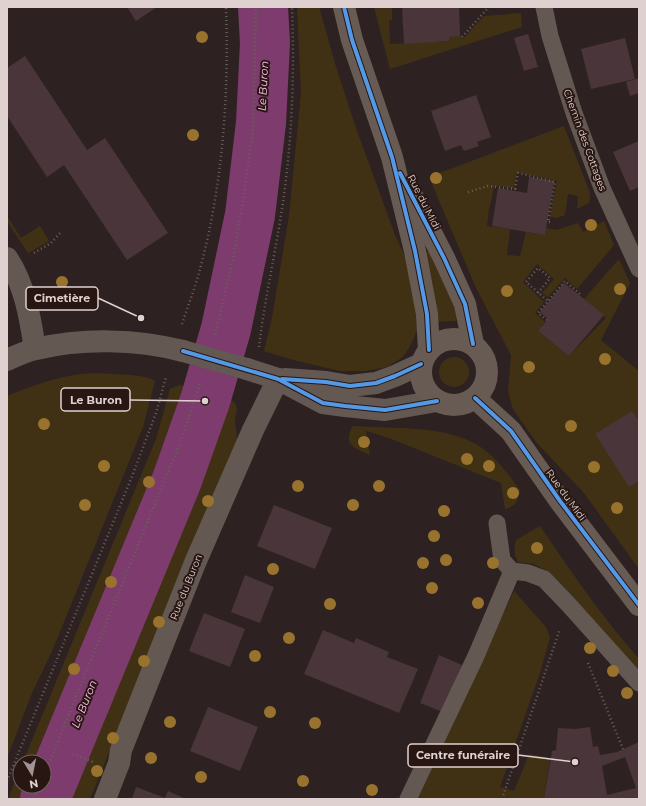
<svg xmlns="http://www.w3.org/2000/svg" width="646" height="806" viewBox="0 0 646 806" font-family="Montserrat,sans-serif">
<rect width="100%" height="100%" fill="#2d2221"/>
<g fill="#413114">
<polygon points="297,7 319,7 336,67 357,131 395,235 408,263 420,324 410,346 403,357 387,367 366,371 340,371 293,360 264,351 272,318 289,216 301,93"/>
<polygon points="374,7 392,7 392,20 389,20 390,44 449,41 449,37 460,36 463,39 484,16 521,13 522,27 390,69"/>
<polygon points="564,126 590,193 589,203 577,209 578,196 568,194 565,215 557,218 550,217 557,181 517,172 514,188 494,186 490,207 489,208 487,226 510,229 507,255 520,256 526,232 545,235 546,228 556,230 578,223 583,232 604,221 614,245 577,289 565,278 548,297 542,293 554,279 537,264 523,282 544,302 535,313 545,322 538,331 569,356 606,318 584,299 619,259 630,283 601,340 639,371 639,421 632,411 596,434 639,481 639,569 584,493 536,442 513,409 508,391 511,355 526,384 476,288 429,177"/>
<polygon points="7,216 21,238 40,226 49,241 28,253 7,221"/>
<polygon points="426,252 430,252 455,307 458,316 456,321 436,322 434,291 426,256"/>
<circle cx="454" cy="372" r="15"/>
<path d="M 96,373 C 108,374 148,374 155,381 L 143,427 L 53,649 L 32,693 L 7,758 L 7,396 C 36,384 64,374 96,373 Z"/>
<polygon points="181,385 195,390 187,415 44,768 44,762 23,762 156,439 170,389 174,387"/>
<polygon points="216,396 230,400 235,403 237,410 235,419 237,439 90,799 55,799 200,445"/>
<path d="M 353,426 C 394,429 453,424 486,451 C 500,462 510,477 520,490 C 519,500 515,507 505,509 L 501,483 L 389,438 L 366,431 L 370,455 C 354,448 342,445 353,426 Z"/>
<path d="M 540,526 C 571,572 603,618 639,659 L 639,675 L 545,570 L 534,564 L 518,562 C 514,554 514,548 516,540 Z"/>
<polygon points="514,591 546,627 550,637 540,673 500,787 514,791 529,754 550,758 544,799 416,799"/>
<polygon points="20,769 20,786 36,786 31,799 8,799"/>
</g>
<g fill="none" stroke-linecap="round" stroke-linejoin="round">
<polyline stroke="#7e3b6d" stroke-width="50" points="45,799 177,480 205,401 226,329 250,215 261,123 265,43 263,7"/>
</g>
<g fill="#4a353a" fill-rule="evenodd">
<polygon points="127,7 157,7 136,21"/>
<polygon points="402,7 459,7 460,36 449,37 449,41 404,44"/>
<polygon points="528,34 538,67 524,71 514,38"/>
<polygon points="625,38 635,79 591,89 581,49"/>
<polygon points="25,56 87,150 105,138 168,233 127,260 64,165 47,177 7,116 7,68"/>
<polygon points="639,78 639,93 630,96 626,82"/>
<polygon points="476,95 491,137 477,142 479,146 464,151 461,145 445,151 431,111"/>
<polygon points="639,141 639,187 630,191 613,152"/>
<polygon points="529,177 554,181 545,235 492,226 498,188 527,193"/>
<polygon points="564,283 604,315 569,356 538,331 548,319 540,312"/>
<polygon points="632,411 639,421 639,481 629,487 595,434"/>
<polygon points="274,505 332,528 315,569 257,546"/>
<polygon points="245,575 274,587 260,623 231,612"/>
<polygon points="204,613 245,629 230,667 189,651"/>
<polygon points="323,630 354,643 356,638 389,652 387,657 418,669 399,713 304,674"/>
<polygon points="439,655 462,665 443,712 420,703"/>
<polygon points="208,707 258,727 240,771 190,751"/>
<path d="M 590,727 L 593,747 L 598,746 L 600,755 L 617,752 L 639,742 L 639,799 L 544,799 L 552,751 L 556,750 L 558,728 L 575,729 ZM 625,757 L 636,788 L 607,795 L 602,766 Z"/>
<polygon points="136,787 165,798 168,791 186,799 132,799"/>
</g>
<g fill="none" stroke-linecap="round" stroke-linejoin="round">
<g stroke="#6a615c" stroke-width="2.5" stroke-dasharray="1 3" stroke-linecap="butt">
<polyline points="470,7 470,9"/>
<polyline points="462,37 488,8"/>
<polyline points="468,192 488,186 515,189 518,173 555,182 548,222 550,222"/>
<polyline points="34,253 51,243 62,231"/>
<polyline points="538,293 550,278 538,268 526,282 548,301"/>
<polyline points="547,320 538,313 565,281 581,295"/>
<path d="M 182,324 C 188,306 195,288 200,269 C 223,184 229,94 226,7"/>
<polyline points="215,335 220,315 233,258 243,200 253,129 256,7"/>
<path d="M 259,347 C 266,288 281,230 287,170 C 293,116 294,62 292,7"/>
<polyline points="588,663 623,749"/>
<polyline points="73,754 93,762"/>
<polyline points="44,775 179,445 201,382"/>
<polyline points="7,781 133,474 156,413 166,377"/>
<polyline points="34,799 39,786"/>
<polyline points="502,799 560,629"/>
</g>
<g stroke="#645952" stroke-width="17">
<polyline points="544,7 550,36 574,113 602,188 639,269"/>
<polyline points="497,523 502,560 512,571 528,573 544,579 568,604 639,683"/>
<polyline points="408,799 476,656 512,571"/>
</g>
<g stroke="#645952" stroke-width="22">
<path d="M 7,258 C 25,285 30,317 35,349"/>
<path d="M 7,360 C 16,356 26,351 36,349 C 83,338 136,339 183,351"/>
<polyline points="247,369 278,379 323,403 345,406 385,410 437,401"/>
<polyline points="285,379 326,382 350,386 376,383 395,376 421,364"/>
<polyline points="105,799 119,763 121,750 195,563 253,430 278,379"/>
</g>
<g stroke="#685b53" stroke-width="22">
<polyline points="344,7 352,40 392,157 415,251 427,314 429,350"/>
<polyline points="409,190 444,258 465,304 473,344"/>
<circle cx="454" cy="372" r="33"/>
<polyline points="475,398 511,431 560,501 639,605"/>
</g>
<polyline stroke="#645952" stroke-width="22" points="183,351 247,369"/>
<defs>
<g id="cycleway">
<polyline points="344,7 352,40 392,157 415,251 427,314 429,350"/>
<polyline points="400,173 444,258 465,304 473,344"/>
<polyline points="183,351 278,379 323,403 345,406 385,410 437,401"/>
<polyline points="282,379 326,382 350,386 376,383 395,376 421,364"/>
<polyline points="475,398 511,431 560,501 639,605"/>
</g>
</defs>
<use href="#cycleway" stroke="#281613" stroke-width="6"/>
<use href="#cycleway" stroke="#5399e6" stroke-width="4"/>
</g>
<g fill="#99732d">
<circle cx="202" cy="37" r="6"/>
<circle cx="193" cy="135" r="6"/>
<circle cx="436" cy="178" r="6"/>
<circle cx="591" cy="225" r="6"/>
<circle cx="62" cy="282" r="6"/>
<circle cx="620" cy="289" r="6"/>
<circle cx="507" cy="291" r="6"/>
<circle cx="605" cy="359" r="6"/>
<circle cx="529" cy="367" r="6"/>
<circle cx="44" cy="424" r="6"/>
<circle cx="571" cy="426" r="6"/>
<circle cx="364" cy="442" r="6"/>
<circle cx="467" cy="459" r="6"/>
<circle cx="104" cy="466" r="6"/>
<circle cx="489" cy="466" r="6"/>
<circle cx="594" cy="467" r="6"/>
<circle cx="149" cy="482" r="6"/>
<circle cx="298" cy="486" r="6"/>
<circle cx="379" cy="486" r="6"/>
<circle cx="513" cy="493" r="6"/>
<circle cx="208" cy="501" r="6"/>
<circle cx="85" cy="505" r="6"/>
<circle cx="353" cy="505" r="6"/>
<circle cx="617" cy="508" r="6"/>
<circle cx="444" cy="511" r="6"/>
<circle cx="434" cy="536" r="6"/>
<circle cx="537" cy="548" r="6"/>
<circle cx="446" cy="560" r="6"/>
<circle cx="423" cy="563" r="6"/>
<circle cx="493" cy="563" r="6"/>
<circle cx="273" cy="569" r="6"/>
<circle cx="111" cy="582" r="6"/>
<circle cx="432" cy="588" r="6"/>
<circle cx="478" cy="603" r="6"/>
<circle cx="330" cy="604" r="6"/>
<circle cx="159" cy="622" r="6"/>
<circle cx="289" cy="638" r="6"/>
<circle cx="590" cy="648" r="6"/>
<circle cx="255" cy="656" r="6"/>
<circle cx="144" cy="661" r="6"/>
<circle cx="74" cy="669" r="6"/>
<circle cx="613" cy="671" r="6"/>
<circle cx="627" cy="693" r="6"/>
<circle cx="270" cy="712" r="6"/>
<circle cx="170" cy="722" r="6"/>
<circle cx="315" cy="723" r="6"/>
<circle cx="113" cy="738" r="6"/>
<circle cx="151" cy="758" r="6"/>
<circle cx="97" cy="771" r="6"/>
<circle cx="201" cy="777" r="6"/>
<circle cx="303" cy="781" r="6"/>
<circle cx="372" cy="790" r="6"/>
</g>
<g text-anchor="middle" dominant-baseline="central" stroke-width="4" stroke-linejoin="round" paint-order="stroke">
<g font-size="10" fill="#dfd1cf" stroke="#281613">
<text transform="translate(585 140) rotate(70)">Chemin des Cottages</text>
<text transform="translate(424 202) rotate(63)">Rue du Midi</text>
<text transform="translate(566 495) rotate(54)">Rue du Midi</text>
<text transform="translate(186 587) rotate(-68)">Rue du Buron</text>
</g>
<g font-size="11" font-style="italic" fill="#fec0ec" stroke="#281613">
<text transform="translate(263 86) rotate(-87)">Le Buron</text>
<text transform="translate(84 704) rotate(-68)">Le Buron</text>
</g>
</g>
<path fill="none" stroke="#dfd1cf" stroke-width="1.5" d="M141 318L98 298M205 401L130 400M575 762L518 755"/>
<g fill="#dfd1cf" stroke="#281613" stroke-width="1.5">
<circle cx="141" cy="318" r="4"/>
<circle cx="205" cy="401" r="4"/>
<circle cx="575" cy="762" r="4"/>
</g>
<g fill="#281613" stroke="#dfd1cf" stroke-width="1.5">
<rect x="26" y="287" width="72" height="23" rx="4"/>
<rect x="61" y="388" width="69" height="23" rx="4"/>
<rect x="408" y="744" width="110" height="23" rx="4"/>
</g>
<g font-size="11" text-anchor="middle" font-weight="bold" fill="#dfd1cf">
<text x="62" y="302">Cimetière</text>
<text x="96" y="404">Le Buron</text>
<text x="463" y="759">Centre funéraire</text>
</g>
<rect width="646" height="806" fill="none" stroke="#dfd1cf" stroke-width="16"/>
<g transform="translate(32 774) rotate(170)"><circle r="19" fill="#281613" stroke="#71615e"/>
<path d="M0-3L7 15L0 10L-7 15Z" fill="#a19492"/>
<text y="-6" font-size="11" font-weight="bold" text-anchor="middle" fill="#dfd1cf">N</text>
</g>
</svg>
